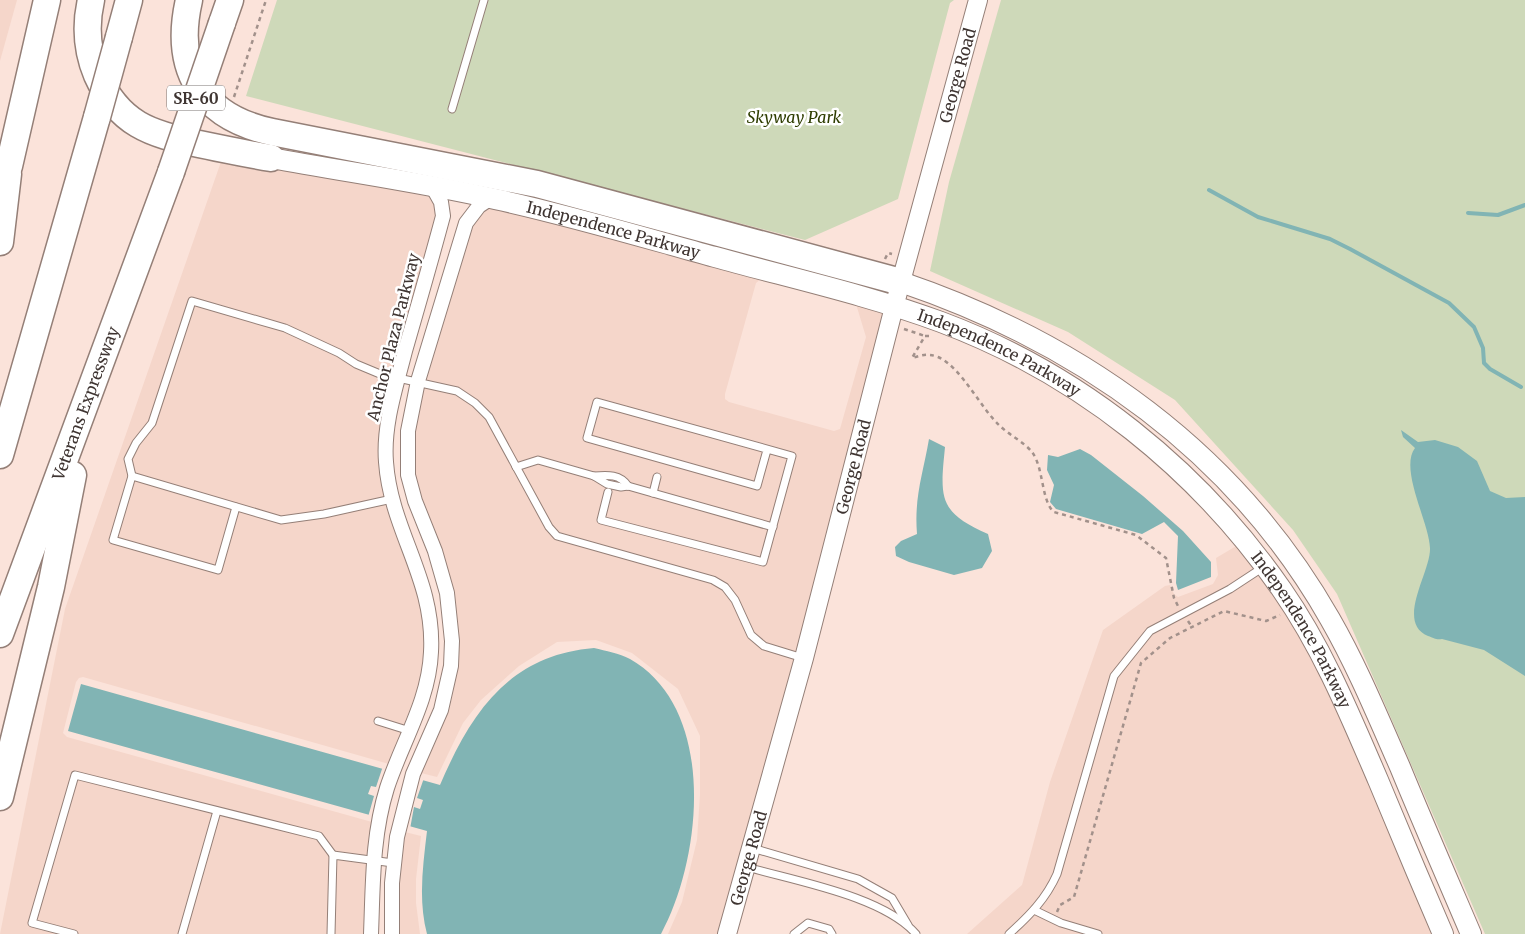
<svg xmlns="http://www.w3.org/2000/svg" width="1525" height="934" viewBox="0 0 1525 934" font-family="Merriweather,serif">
<rect width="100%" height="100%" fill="#fbe3da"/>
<g fill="#f5d6ca">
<polygon points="0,0 17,0 0,61"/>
<polygon points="223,156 361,182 430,197 434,205 436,215 389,383 381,425 378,449 385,501 400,547 409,565 422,609 424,652 419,685 389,764 83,677 79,678 76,682 63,733 67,737 372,822 367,860 364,934 0,934 65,609"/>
<polygon points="491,206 762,278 756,283 725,394 725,399 729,402 834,431 840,429 866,337 856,304 886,312 803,634 720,934 668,934 682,902 697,840 700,795 700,736 678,689 632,653 596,640 557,642 519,666 481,700 463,723 437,777 421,773 448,713 453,694 459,640 454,591 441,548 421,498 415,473 415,431 424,383 472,226 483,212"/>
<polygon points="1238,545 1278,597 1328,684 1435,934 967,934 1022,885 1050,782 1103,630 1165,586 1170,585 1174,594 1178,597 1213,584 1218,575 1216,558"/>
<polygon points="405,832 421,836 416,879 416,903 420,934 398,934 400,863"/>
</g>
<g fill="#ced9b9">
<polygon points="277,0 954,0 950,3 898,199 805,240 246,96"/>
<polygon points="1001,0 1525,0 1525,934 1485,934 1337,594 1293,530 1175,400 1068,332 930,271 949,182"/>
</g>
<g fill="#81b4b4">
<path d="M 1401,430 L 1418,442 L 1435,440 L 1458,447 L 1477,461 L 1490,491 L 1506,498 L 1525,497 L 1525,676 L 1484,650 L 1442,639 C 1436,640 1434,638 1428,636 C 1395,622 1431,572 1430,548 C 1429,522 1399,469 1415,448 L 1403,437 Z"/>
<path d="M 929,439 L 945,447 C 940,498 938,512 988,534 L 992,551 L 982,568 L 954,575 L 909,562 L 896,556 L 895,547 L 901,541 L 917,534 C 914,497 923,474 929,439 Z"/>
<polygon points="1080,449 1091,455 1143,496 1183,531 1211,562 1211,577 1178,590 1176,583 1178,536 1164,522 1142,534 1056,509 1050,502 1054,485 1047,470 1048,455 1058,457"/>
<path d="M 594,648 C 606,651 619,653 630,659 C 718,709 702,859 661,934 L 427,934 C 418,900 423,865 427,831 L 68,731 L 81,684 L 440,785 C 471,713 509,655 594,648 Z"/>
</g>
<polygon fill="#fbe3da" points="383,766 424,778 417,798 423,800 420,809 414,807 410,829 368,817 374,796 368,794 371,786 376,787"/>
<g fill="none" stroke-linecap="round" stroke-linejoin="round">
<g stroke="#81b4b4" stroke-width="4">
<polyline points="1209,190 1258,217 1330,239 1350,249 1449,303 1474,327 1483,348 1484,363 1490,369 1521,387"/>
<polyline points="1468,213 1498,215 1525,205"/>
</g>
<defs>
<g id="service">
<polyline points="452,109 484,0"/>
<polyline points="516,467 538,460 594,476 607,484 621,487 628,486 773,527"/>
<polyline points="132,476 281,520 324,514 392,499"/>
<path d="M 594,476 C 608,475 620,474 628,486"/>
<polyline points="608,492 601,520 763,562 792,456 597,402 587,438 757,486 767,450"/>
<polyline points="653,493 657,477"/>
<polyline points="236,507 218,570 113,540 132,476 128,459 136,443 152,423 192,301 285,328 339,353 356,364 380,374 457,391 475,403 489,417 549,527 557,536 713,580 725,587 735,600 751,635 764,646 803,658"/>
<polyline points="378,721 410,731"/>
<polyline points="752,848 858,879 892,898 908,925"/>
<path d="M 747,867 C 795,881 883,896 916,934"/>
<polyline points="1034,910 1061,923 1098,934"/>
<polyline points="74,934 32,923 75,775 319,836 333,855"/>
<polyline points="182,934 217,811"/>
<polyline points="331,934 333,855 393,863"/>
<polyline points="794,934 808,923 829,929 832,934"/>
<path d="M 1009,934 C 1029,916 1046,899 1057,874 L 1114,676 L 1150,631 L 1230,589 L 1262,568"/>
</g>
<g id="minor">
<path d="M 371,934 C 373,885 372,836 387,788 C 402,742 429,701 431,652 C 435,579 391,532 386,462 C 383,425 396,387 405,351 C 418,306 431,261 443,216 L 441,202 L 432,186"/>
<polyline points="392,934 392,883 397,837 413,774 441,710 451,666 452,641 447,593 435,551 415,501 408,475 408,431 418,381 466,223 479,206 491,198"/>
</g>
<g id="tertiary">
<path id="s1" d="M 727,934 L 804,658 L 894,307 L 978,0"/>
</g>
<g id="secondary">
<path id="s2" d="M 271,158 C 346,172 421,182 495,199 C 569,215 642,237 715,257 C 791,278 868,295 941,322 C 1080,374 1199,470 1282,590 C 1323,649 1350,715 1378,780 C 1399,831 1421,883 1443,934"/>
<path d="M 901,282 C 1081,343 1235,452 1330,619 C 1357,666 1378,717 1400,767 C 1423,823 1447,878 1471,934"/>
</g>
<g id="motorway">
<path d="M 91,0 C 85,26 87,51 97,75 C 119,124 150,134 199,144 C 223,149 247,154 271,158"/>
<path d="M 189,0 C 173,70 202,117 272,132 L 537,184 L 901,282"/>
<polyline points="222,23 230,0"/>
<polyline points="119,37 129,0"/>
<polyline points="0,193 9,166 47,0"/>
<polyline points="0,242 8,174"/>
<polyline points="0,455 97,117"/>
<path id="s3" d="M 0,634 L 171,172"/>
<polyline points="0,797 51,587 73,475"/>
</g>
</defs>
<use href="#service" stroke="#947f77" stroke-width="9"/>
<use href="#minor" stroke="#947f77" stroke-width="16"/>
<use href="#tertiary" stroke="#947f77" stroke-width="20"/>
<use href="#secondary" stroke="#947f77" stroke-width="22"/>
<use href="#motorway" stroke="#947f77" stroke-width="29"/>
<g stroke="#a2918b" stroke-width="2.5" stroke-dasharray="4 4" stroke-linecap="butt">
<polyline points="234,97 266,0"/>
<polyline points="885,259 888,253 892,254"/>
<polyline points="904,329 925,336"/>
<path d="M 929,336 L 925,336 L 912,358 C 922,355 928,353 938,357 C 961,367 980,407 999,425 C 1009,435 1024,442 1032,452 C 1044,468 1041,501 1054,512 L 1136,535 L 1166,558 L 1174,598 L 1178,606"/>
<polyline points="1188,621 1192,627"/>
<polyline points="1057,912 1060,905 1074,897 1141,663 1170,638 1224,611 1266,621 1280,615"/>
</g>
<use href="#service" stroke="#fff" stroke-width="7"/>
<use href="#minor" stroke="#fff" stroke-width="14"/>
<use href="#tertiary" stroke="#fff" stroke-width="18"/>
<use href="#secondary" stroke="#fff" stroke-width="20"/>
<use href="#motorway" stroke="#fff" stroke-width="26"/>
<defs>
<g id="motorway-bridge">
<polyline points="97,117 119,37"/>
<polyline points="171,172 222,23"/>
</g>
</defs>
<use href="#motorway-bridge" stroke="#947f77" stroke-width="29" stroke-linecap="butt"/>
<use href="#motorway-bridge" stroke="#fff" stroke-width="26"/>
</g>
<g text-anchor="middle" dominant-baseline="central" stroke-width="5" stroke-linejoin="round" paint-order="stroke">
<rect fill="#fff" stroke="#797270" stroke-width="1" x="167" y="85.5" width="58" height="25" rx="4"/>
<g font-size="15" font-weight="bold" fill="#3f3532">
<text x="196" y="98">SR-60</text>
</g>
<g font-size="16" fill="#3f3532" stroke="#fff">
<text stroke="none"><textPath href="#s1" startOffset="889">George Road</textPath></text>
<text stroke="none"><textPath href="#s2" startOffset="350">Independence Parkway</textPath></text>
<text transform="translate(393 337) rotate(-76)">Anchor Plaza Parkway</text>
<text stroke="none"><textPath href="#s2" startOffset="756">Independence Parkway</textPath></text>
<text stroke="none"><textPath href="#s3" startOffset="246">Veterans Expressway</textPath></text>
<text stroke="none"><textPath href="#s1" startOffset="484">George Road</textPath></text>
<text stroke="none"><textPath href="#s2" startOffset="1175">Independence Parkway</textPath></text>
<text stroke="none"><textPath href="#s1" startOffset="79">George Road</textPath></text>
</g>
<g font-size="16" font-style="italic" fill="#2e3d00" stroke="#fff">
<text x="794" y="117">Skyway Park</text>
</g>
</g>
</svg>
